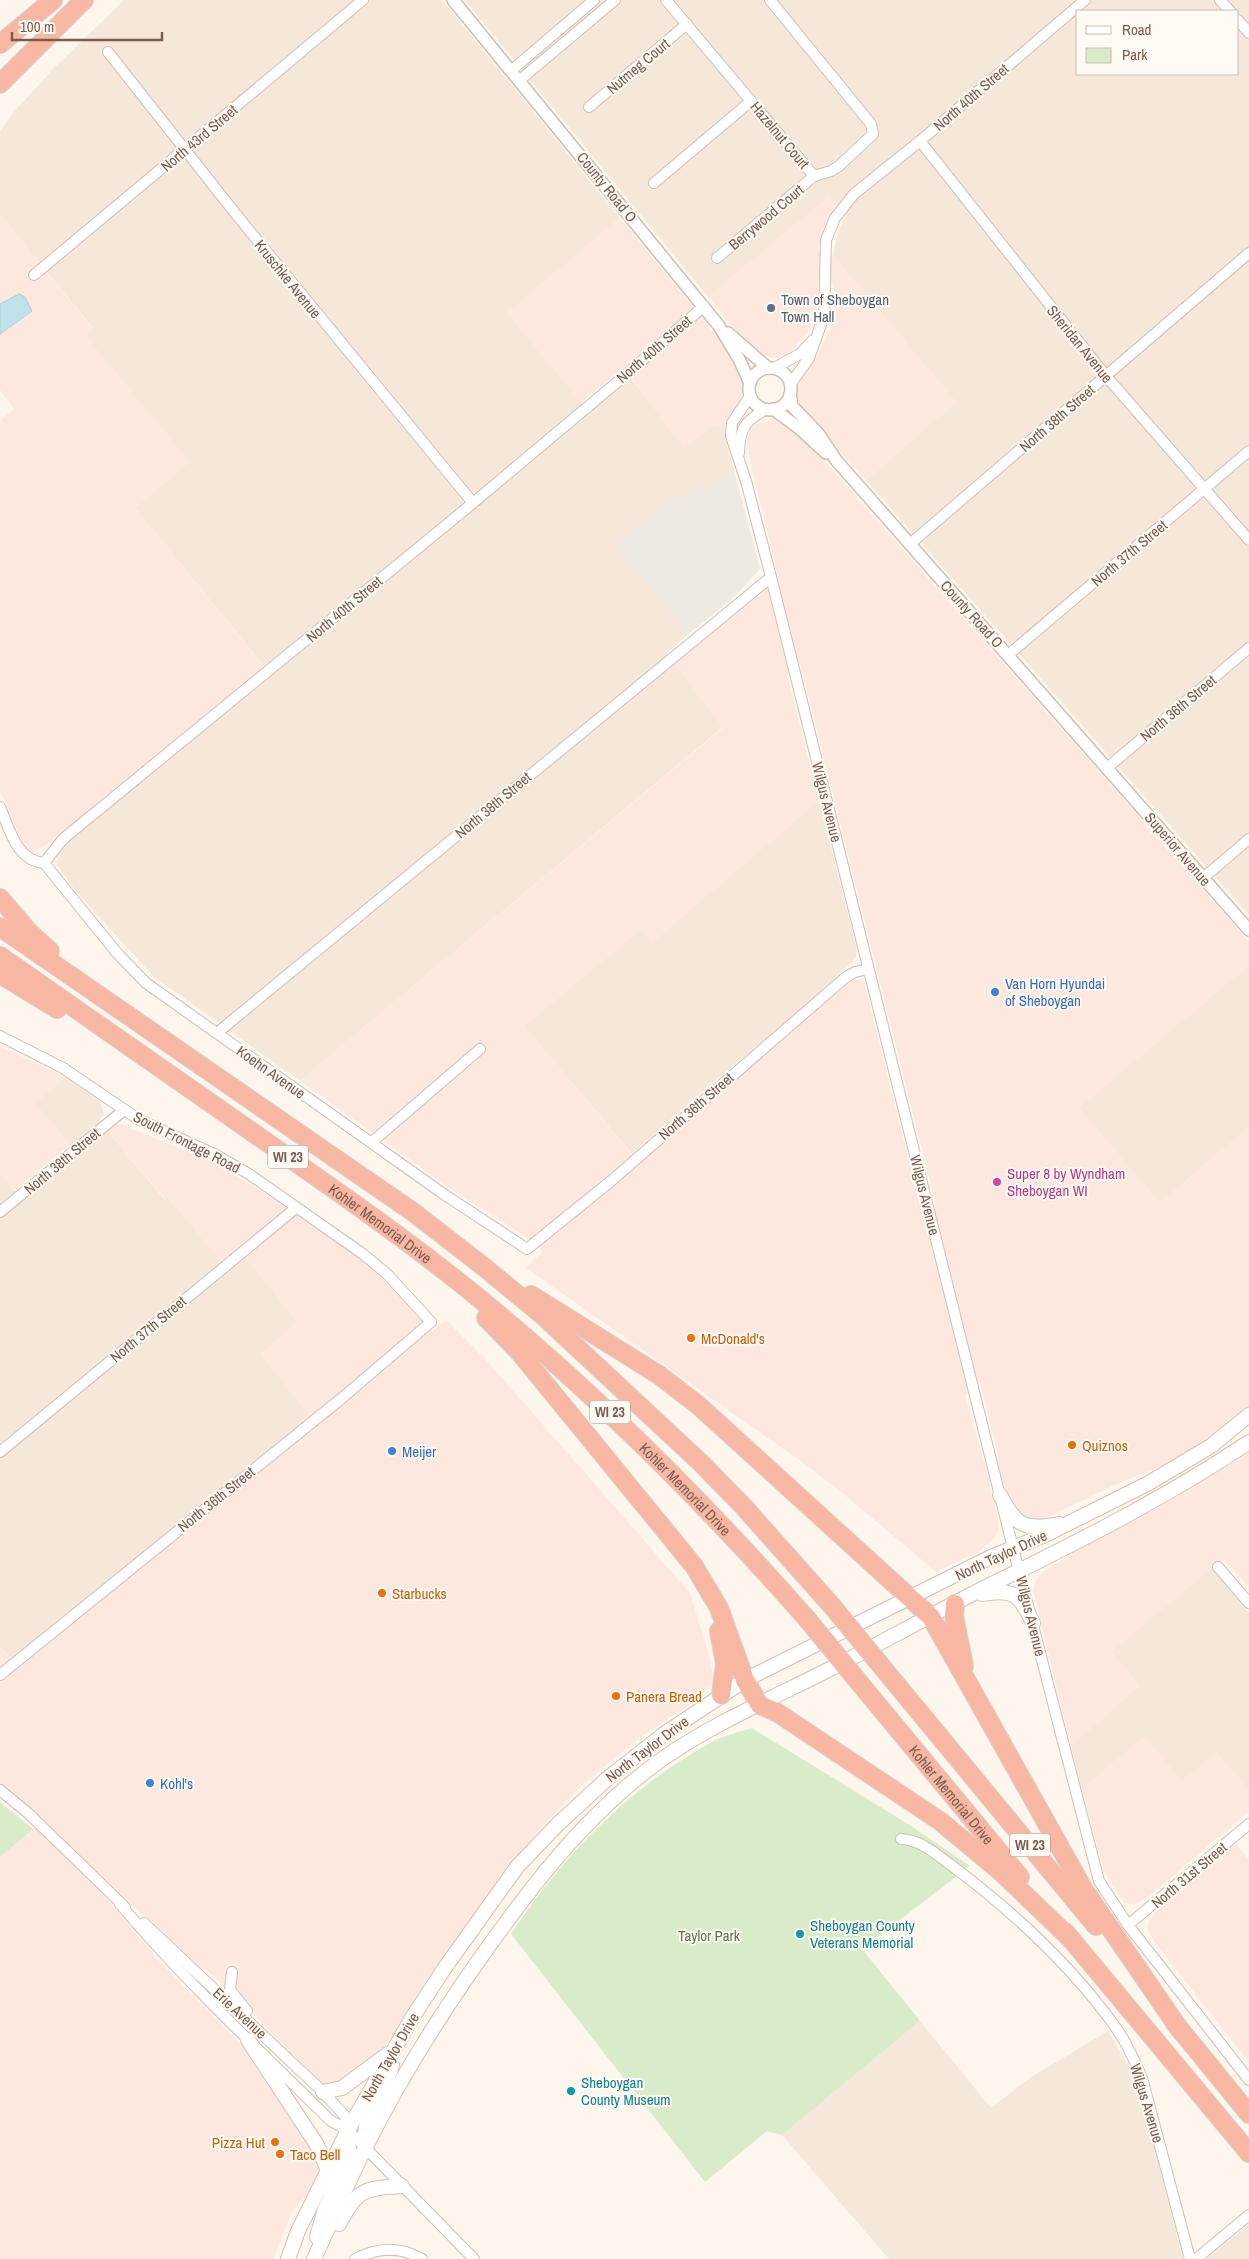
<svg xmlns="http://www.w3.org/2000/svg" width="1249" height="2259" viewBox="0 0 1249 2259" font-family="'Archivo Narrow',sans-serif">
<rect width="100%" height="100%" fill="#fdf6ec"/>
<g fill="#f5e8da" fill-rule="evenodd">
<polygon points="124,0 442,0 620,218 508,313 588,411 630,377 684,447 714,424 728,430 727,445 735,474 670,500 616,545 688,634 667,653 723,727 300,1081 153,976 74,889 56,863 60,847 271,675 135,508 85,335 92,327 0,215 0,131 13,113 53,69"/>
<path d="M 465,0 L 1249,0 L 1249,915 L 866,480 L 956,402 L 833,256 L 838,232 L 847,215 L 829,197 L 708,297 ZM 1078,11 L 1238,11 L 1238,74 L 1078,74 Z"/>
<polygon points="819,800 856,946 856,958 804,1007 708,1087 632,1154 524,1026 641,929 652,942"/>
<polygon points="1249,965 1249,1127 1160,1203 1078,1108"/>
<polygon points="65,1077 100,1101 104,1114 99,1121 165,1200 168,1198 228,1268 244,1255 298,1322 261,1354 311,1416 11,1659 0,1647 0,1173 21,1198 76,1153 35,1103"/>
<polygon points="1211,1568 1249,1613 1249,1790 1216,1753 1182,1781 1144,1737 1082,1789 1071,1746 1139,1686 1111,1651"/>
<polygon points="920,2021 991,2108 1031,2077 1108,2031 1129,2066 1141,2096 1183,2259 889,2259 782,2135"/>
<polygon points="1249,2224 1249,2259 1207,2259"/>
</g>
<g fill="#fde8e0" fill-rule="evenodd">
<polygon points="829,196 836,203 823,230 818,250 833,256 956,402 866,480 799,408 797,401 797,386 802,377 817,356 832,326 834,314 834,284 818,282 817,305 809,330 792,351 787,355 776,358 759,355 747,344 708,297"/>
<polygon points="0,215 92,328 85,335 190,462 135,508 264,667 46,845 34,852 28,850 24,846 0,791 0,421 14,409 0,390"/>
<polygon points="620,218 738,363 744,378 741,398 728,430 714,424 684,448 623,367 581,403 507,312"/>
<path d="M 773,420 L 791,428 L 821,457 L 1249,942 L 1249,965 L 1079,1108 L 1160,1203 L 1249,1127 L 1249,1409 L 1207,1440 L 1168,1463 L 1119,1483 L 1042,1520 L 1031,1522 L 1011,1507 L 1005,1484 L 989,1486 L 998,1520 L 998,1530 L 995,1537 L 980,1551 L 936,1572 L 845,1495 L 802,1462 L 526,1268 L 543,1251 L 522,1234 L 448,1187 L 300,1081 L 723,728 L 673,662 L 779,580 L 751,465 L 747,441 L 750,430 L 757,424 ZM 800,663 L 936,1206 L 923,1217 L 865,986 L 860,980 L 853,980 L 845,986 L 638,1162 L 524,1026 L 640,930 L 652,942 L 819,800 L 787,675 ZM 980,1382 L 999,1458 L 986,1469 L 965,1395 Z"/>
<polygon points="0,1046 65,1077 35,1103 69,1145 15,1190 0,1173"/>
<polygon points="121,1124 213,1162 305,1218 376,1272 432,1331 446,1320 489,1363 690,1593 710,1659 714,1682 689,1705 642,1736 584,1783 544,1824 488,1894 383,2050 342,2083 324,2085 317,2081 239,1998 206,1970 198,1968 88,1862 81,1868 160,1962 257,2061 304,2130 321,2165 312,2189 293,2210 273,2259 0,2259 0,1857 44,1819 0,1783 0,1647 17,1666 317,1423 261,1354 298,1322 238,1248 222,1261 168,1198 166,1200 105,1128"/>
<polygon points="1249,1450 1249,1587 1224,1559 1111,1651 1139,1686 1071,1746 1035,1598 1033,1590 1036,1580 1042,1573 1100,1535 1192,1487"/>
<polygon points="1144,1737 1182,1781 1216,1752 1249,1790 1249,1811 1147,1898 1133,1905 1124,1902 1104,1871 1082,1789"/>
<polygon points="1236,1844 1249,1860 1249,2062 1153,1940 1148,1929 1148,1923 1155,1912"/>
</g>
<polygon fill="#efe9e4" points="735,474 760,569 733,598 688,634 616,545 670,500"/>
<g fill="#d8ecc9">
<path d="M 752,1728 L 908,1824 L 970,1866 L 862,1949 L 920,2021 L 782,2135 L 767,2131 L 705,2182 L 511,1934 C 563,1856 629,1787 712,1742 C 724,1736 739,1732 752,1728 Z"/>
<polygon points="0,1802 33,1829 0,1857"/>
</g>
<polygon fill="#bfe3e8" stroke="#a5d3da" points="19,294 25,297 32,311 0,334 0,304"/>
<g fill="none" stroke-linecap="round" stroke-linejoin="round">
<defs>
<g id="minor">
<polyline points="666,0 814,176"/>
<polyline points="1220,0 1230,11"/>
<polyline points="1238,20 1249,33"/>
<polyline points="108,52 235,213 473,503"/>
<polyline points="512,70 594,0"/>
<polyline points="520,80 615,0"/>
<polyline points="589,107 687,24"/>
<polyline points="920,141 1106,376 1249,540"/>
<polyline points="654,183 751,101"/>
<polyline points="717,258 814,176 831,171 839,166 873,134 871,124 770,0"/>
<polyline points="34,275 363,0"/>
<polyline points="774,368 800,354 813,340"/>
<polyline points="790,385 809,358 824,316 826,240 835,218 854,194 920,141 1085,0"/>
<polyline points="750,396 732,423 731,436 746,481 771,577 1013,1548 1099,1881 1128,1925 1249,2080"/>
<path d="M 739,453 C 740,428 744,422 766,409"/>
<polyline points="910,544 1249,253"/>
<polyline points="1008,655 1249,451"/>
<polyline points="1107,768 1249,648"/>
<path d="M 0,807 C 10,830 16,860 44,863"/>
<polyline points="44,863 117,953 146,983 445,1195 527,1249 611,1181 846,977 855,972 868,969"/>
<polyline points="44,863 63,839 473,503 628,373 704,306"/>
<polyline points="1203,878 1249,839"/>
<polyline points="217,1033 771,577"/>
<polyline points="0,1036 63,1068 138,1119 214,1154 249,1174 363,1254 387,1274 431,1322 342,1398 0,1675"/>
<polyline points="372,1142 480,1049"/>
<polyline points="0,1212 124,1110"/>
<polyline points="0,1452 296,1208"/>
<polyline points="1218,1567 1249,1603"/>
<polyline points="0,1790 28,1813 125,1907"/>
<path d="M 901,1839 C 921,1840 936,1854 951,1865 C 1011,1910 1069,1963 1114,2025 C 1126,2041 1134,2059 1142,2078 L 1190,2259"/>
<path d="M 120,1904 C 185,1981 259,2050 331,2121 L 348,2130 L 474,2259"/>
<polyline points="144,1923 321,2090 345,2116 348,2130"/>
<polyline points="1128,1925 1249,1824"/>
<polyline points="232,1972 230,1990 247,2011"/>
<path d="M 355,2259 C 378,2247 400,2246 422,2259"/>
<polyline points="1196,2259 1249,2215"/>
</g>
<g id="tertiary">
<polyline points="453,0 719,326 739,359 750,383"/>
<polyline points="728,333 768,368"/>
<circle cx="770" cy="389" r="21"/>
<polyline points="790,394 792,406 818,433 836,460 1249,930"/>
<polyline points="773,409 799,428 826,453"/>
</g>
<g id="secondary">
<path d="M 1000,1495 C 1016,1525 1023,1531 1059,1524"/>
<path d="M 982,1594 C 1014,1588 1020,1595 1033,1623"/>
<polyline points="248,2040 317,2145 328,2170"/>
<polyline points="323,2092 342,2088 388,2054"/>
<path d="M 365,2147 C 361,2116 385,2094 392,2065"/>
<path d="M 339,2224 C 358,2188 364,2189 402,2186"/>
<polyline points="317,2237 325,2209 349,2154 348,2130"/>
<polyline points="288,2259 298,2231 348,2130 412,2018 444,1969 517,1867 558,1824 608,1778 664,1734 745,1680 991,1557 1045,1535 1147,1484 1211,1446 1249,1415"/>
<path d="M 314,2259 C 331,2222 347,2184 365,2148 C 405,2069 453,1994 505,1924 C 551,1861 601,1802 665,1757 C 716,1722 775,1697 830,1669 C 883,1642 936,1612 990,1585 C 1078,1542 1167,1497 1249,1442"/>
</g>
<g id="motorway">
<polyline points="0,44 53,0"/>
<polyline points="0,84 84,0"/>
<polyline points="0,898 30,933 50,951"/>
<polyline points="0,927 413,1212 484,1267 541,1314 701,1463 743,1506 832,1606"/>
<path id="s1" d="M 0,956 C 85,1015 170,1075 255,1134 C 331,1187 408,1240 480,1299 C 598,1396 706,1504 807,1619"/>
<polyline points="0,974 57,1009"/>
<polyline points="531,1295 659,1375 698,1405 931,1617 1084,1890 1180,2030"/>
<polyline points="486,1318 520,1353 694,1566 719,1608 745,1680 760,1705 778,1713 940,1821 999,1870 1072,1940"/>
<polyline points="955,1604 954,1616 964,1666"/>
<polyline points="719,1631 725,1664 721,1695"/>
<polyline points="878,1662 1096,1926"/>
<path id="s2" d="M 853,1675 L 1020,1877"/>
<polyline points="1065,1932 1249,2153"/>
<polyline points="1174,2022 1249,2114"/>
</g>
</defs>
<use href="#minor" stroke="#d1beb0" stroke-width="12"/>
<use href="#tertiary" stroke="#d1beb0" stroke-width="14"/>
<use href="#secondary" stroke="#d6c0b0" stroke-width="16"/>
<use href="#motorway" stroke="#dad1cd" stroke-width="20"/>
<use href="#minor" stroke="#fff" stroke-width="10"/>
<use href="#tertiary" stroke="#fff" stroke-width="11"/>
<use href="#secondary" stroke="#fff" stroke-width="14"/>
<use href="#motorway" stroke="#f7b7a3" stroke-width="18"/>
<defs>
<g id="motorway-bridge">
<polyline points="832,1606 878,1662"/>
<polyline points="807,1619 853,1675"/>
</g>
</defs>
<use href="#motorway-bridge" stroke="#dad1cd" stroke-width="20" stroke-linecap="butt"/>
<use href="#motorway-bridge" stroke="#f7b7a3" stroke-width="18"/>
</g>
<circle fill="#5c6f8a" stroke="#fffaf3" stroke-width="2" cx="771" cy="308" r="5"/>
<g fill="#3f7fe0" stroke="#fffaf3" stroke-width="2">
<circle cx="995" cy="992" r="5"/>
<circle cx="392" cy="1451" r="5"/>
<circle cx="150" cy="1783" r="5"/>
</g>
<circle fill="#d1479c" stroke="#fffaf3" stroke-width="2" cx="997" cy="1182" r="5"/>
<g fill="#e8710a" stroke="#fffaf3" stroke-width="2">
<circle cx="691" cy="1338" r="5"/>
<circle cx="1072" cy="1445" r="5"/>
<circle cx="382" cy="1593" r="5"/>
<circle cx="616" cy="1696" r="5"/>
<circle cx="275" cy="2142" r="5"/>
<circle cx="280" cy="2154" r="5"/>
</g>
<g fill="#0f9aa8" stroke="#fffaf3" stroke-width="2">
<circle cx="800" cy="1934" r="5"/>
<circle cx="571" cy="2091" r="5"/>
</g>
<g text-anchor="middle" dominant-baseline="central" stroke-width="4" stroke-linejoin="round" paint-order="stroke">
<g fill="#fffaf3" stroke="#a28b7f" stroke-width="1">
<rect x="268" y="1145.5" width="40" height="23" rx="4"/>
<rect x="590" y="1400.5" width="40" height="23" rx="4"/>
<rect x="1010" y="1833.5" width="40" height="23" rx="4"/>
</g>
<g font-size="14" font-weight="bold" fill="#7a5c4d">
<text x="288" y="1157">WI 23</text>
<text x="610" y="1412">WI 23</text>
<text x="1030" y="1845">WI 23</text>
</g>
<g font-size="15" fill="#7a5c4d" stroke="#fffaf3">
<text transform="translate(638 66) rotate(-40)">Nutmeg Court</text>
<text transform="translate(971 97) rotate(-41)">North 40th Street</text>
<text transform="translate(780 135) rotate(50)">Hazelnut Court</text>
<text transform="translate(199 138) rotate(-40)">North 43rd Street</text>
<text transform="translate(607 187) rotate(51)">County Road O</text>
<text transform="translate(766 217) rotate(-40)">Berrywood Court</text>
<text transform="translate(288 279) rotate(51)">Kruschke Avenue</text>
<text transform="translate(1080 344) rotate(51)">Sheridan Avenue</text>
<text transform="translate(654 349) rotate(-41)">North 40th Street</text>
<text transform="translate(1057 418) rotate(-41)">North 38th Street</text>
<text transform="translate(1129 553) rotate(-40)">North 37th Street</text>
<text transform="translate(344 609) rotate(-40)">North 40th Street</text>
<text transform="translate(972 614) rotate(48)">County Road O</text>
<text transform="translate(1178 708) rotate(-40)">North 36th Street</text>
<text transform="translate(827 802) rotate(76)">Wilgus Avenue</text>
<text transform="translate(493 805) rotate(-40)">North 38th Street</text>
<text transform="translate(1178 849) rotate(49)">Superior Avenue</text>
<text transform="translate(271 1072) rotate(35)">Koehn Avenue</text>
<text transform="translate(696 1106) rotate(-41)">North 36th Street</text>
<text transform="translate(187 1142) rotate(27)">South Frontage Road</text>
<text transform="translate(62 1161) rotate(-40)">North 38th Street</text>
<text transform="translate(925 1195) rotate(76)">Wilgus Avenue</text>
<text stroke="none"><textPath href="#s1" startOffset="465">Kohler Memorial Drive</textPath></text>
<text transform="translate(148 1329) rotate(-40)">North 37th Street</text>
<text stroke="none"><textPath href="#s1" startOffset="870">Kohler Memorial Drive</textPath></text>
<text transform="translate(216 1499) rotate(-39)">North 36th Street</text>
<text transform="translate(1001 1555) rotate(-25)">North Taylor Drive</text>
<text transform="translate(1031 1616) rotate(76)">Wilgus Avenue</text>
<text transform="translate(647 1749) rotate(-37)">North Taylor Drive</text>
<text stroke="none"><textPath href="#s2" startOffset="155">Kohler Memorial Drive</textPath></text>
<text transform="translate(1189 1875) rotate(-40)">North 31st Street</text>
<text transform="translate(240 2013) rotate(43)">Erie Avenue</text>
<text transform="translate(390 2057) rotate(-60)">North Taylor Drive</text>
<text transform="translate(1147 2103) rotate(73)">Wilgus Avenue</text>
</g>
<g font-size="15" fill="#4e5e75" stroke="#fffaf3" text-anchor="start">
<text x="781" y="299">Town of Sheboygan<tspan x="781" dy="17">Town Hall</tspan></text>
</g>
<g font-size="15" fill="#366cbe" stroke="#fffaf3" text-anchor="start">
<text x="1005" y="983">Van Horn Hyundai<tspan x="1005" dy="17">of Sheboygan</tspan></text>
<text x="402" y="1451">Meijer</text>
<text x="160" y="1783">Kohl's</text>
</g>
<g font-size="15" fill="#b23c85" stroke="#fffaf3" text-anchor="start">
<text x="1007" y="1173">Super 8 by Wyndham<tspan x="1007" dy="17">Sheboygan WI</tspan></text>
</g>
<g font-size="15" fill="#c56008" stroke="#fffaf3" text-anchor="start">
<text x="701" y="1338">McDonald's</text>
<text x="1082" y="1445">Quiznos</text>
<text x="392" y="1593">Starbucks</text>
<text x="626" y="1696">Panera Bread</text>
<text x="265" y="2142" text-anchor="end">Pizza Hut</text>
<text x="290" y="2154">Taco Bell</text>
</g>
<g font-size="15" fill="#0d838f" stroke="#fffaf3" text-anchor="start">
<text x="810" y="1925">Sheboygan County<tspan x="810" dy="17">Veterans Memorial</tspan></text>
<text x="581" y="2082">Sheboygan<tspan x="581" dy="17">County Museum</tspan></text>
</g>
<g font-size="15" fill="#537a41" stroke="#fffaf3">
<text x="709" y="1935">Taylor Park</text>
</g>
</g>
<rect x="1076" y="10" width="162" height="65" fill="#fffaf3" stroke="#cabbb1"/>
<rect x="1086" y="26" width="25" height="8" fill="#ffffff" stroke="#cabbb1"/>
<text x="1122" y="35" font-size="15" fill="#7a5c4d">Road</text>
<rect x="1086" y="48" width="25" height="15" fill="#d8ecc9" stroke="#cabbb1"/>
<text x="1122" y="60" font-size="15" fill="#7a5c4d">Park</text>
<path d="M12 32v8h150v-8" fill="none" stroke="#7a5c4d" stroke-width="2.5"/>
<text x="20" y="32" font-size="15" fill="#7a5c4d" stroke="#fffaf3" stroke-width="4" paint-order="stroke">100 m</text>
</svg>
